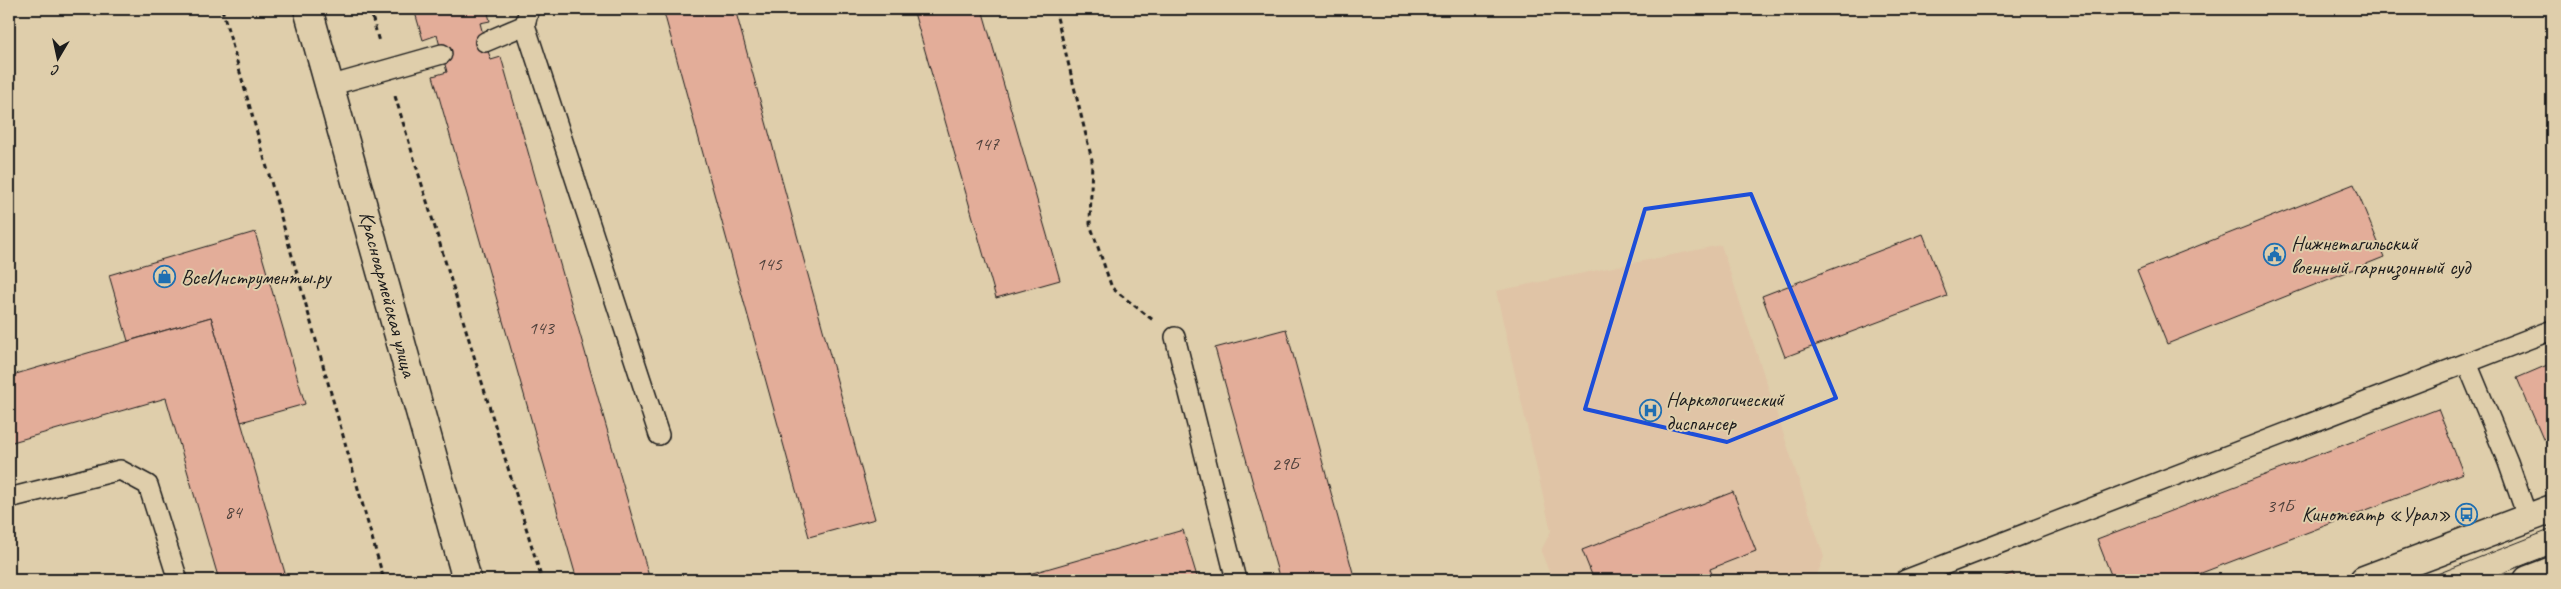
<svg xmlns="http://www.w3.org/2000/svg" width="2561" height="589" viewBox="0 0 2561 589" font-family="Caveat,sans-serif">
<rect width="100%" height="100%" fill="#dfceab"/>
<filter id="ink" filterUnits="userSpaceOnUse"><feTurbulence type="fractalNoise" baseFrequency=".02" numOctaves="2"/><feDisplacementMap in="SourceGraphic" scale="10" xChannelSelector="R" yChannelSelector="G"/><feConvolveMatrix kernelMatrix="1 2 1 2 8 2 1 2 1" color-interpolation-filters="sRGB"/></filter>
<g filter="url(#ink)">
<polygon fill="#e0c4a6" points="1721,245 1824,557 1815,580 1552,580 1541,551 1551,531 1496,291"/>
<g fill="#e3ad99" stroke="#1c1c1c">
<polygon points="414,9 487,9 490,21 480,23 485,42 491,60 501,57 650,580 577,580 433,76 447,72 437,35 423,40"/>
<polygon points="663,9 735,9 875,519 809,537"/>
<polygon points="913,9 982,9 1060,280 996,298"/>
<polygon points="2354,184 2384,257 2167,344 2137,270"/>
<polygon points="255,232 305,404 241,422 211,317 128,341 109,275"/>
<polygon points="1923,234 1947,296 1785,357 1762,296"/>
<polygon points="211,317 241,422 287,580 219,580 166,398 9,443 9,376"/>
<polygon points="1286,329 1355,580 1280,580 1215,348"/>
<polygon points="2552,363 2552,435 2543,439 2517,378"/>
<polygon points="2438,409 2463,473 2183,580 2113,580 2097,539"/>
<polygon points="1733,492 1756,551 1710,569 1713,577 1704,580 1594,580 1582,550"/>
<polygon points="1183,530 1198,580 1008,580"/>
<polygon points="2013,573 2016,580 1995,580"/>
</g>
<g fill="none" stroke-linecap="round" stroke-linejoin="round">
<defs>
<g id="lane">
<polyline points="529,9 525,25 659,435"/>
<polyline points="485,42 525,25"/>
<polyline points="329,86 442,54"/>
<polyline points="1175,337 1236,580"/>
<polyline points="2467,363 2508,462 2528,519"/>
<polyline points="9,498 120,470 148,485 178,580"/>
<polyline points="1905,580 2552,330"/>
</g>
<g id="secondary">
<polyline points="308,9 467,580"/>
<polyline points="2364,580 2552,509"/>
<polyline points="2528,580 2552,571"/>
</g>
</defs>
<use href="#lane" stroke="#1c1c1c" stroke-width="22"/>
<use href="#secondary" stroke="#1c1c1c" stroke-width="31"/>
<g stroke="#1c1c1c" stroke-width="3" stroke-dasharray="5 4" stroke-linecap="butt">
<polyline points="222,9 384,580"/>
<polyline points="370,9 379,42"/>
<polyline points="1055,9 1092,160 1090,224 1112,288 1153,320"/>
<polyline points="395,96 542,580"/>
</g>
<use href="#lane" stroke="#dfceab" stroke-width="19"/>
<use href="#secondary" stroke="#dfceab" stroke-width="28"/>
<g stroke="#1c1c1c" stroke-width="1">
<polyline points="2422,580 2552,529"/>
<polyline points="2485,580 2552,554"/>
</g>
</g>
</g>
<path fill="none" stroke="#1d4ed8" stroke-width="4" stroke-linejoin="round" d="M 1751,194 L 1836,398 L 1727,442 L 1585,409 L 1645,209 Z"/>
<defs>
<symbol id="civic-ring" viewBox="-11 -11 22 22"><circle r="9.5" fill="#dfceab" stroke="#1f6fb2" stroke-width="1.5"/><path d="M-.6-6.5H3V-4.5H.6V-3L4-1V1h2V6H-6V1h2V-1L-.6-3ZM-1.2 2.5V6h2.4V2.5Z" fill="#1f6fb2"/></symbol>
<symbol id="shop-ring" viewBox="-11 -11 22 22"><circle r="9.5" fill="#dfceab" stroke="#1f6fb2" stroke-width="1.5"/><path d="M-5-2.5h2.3a2.7 3.5 0 0 1 5.4 0H5L5.5 6h-11ZM-1.5-2.5h3a1.5 2.3 0 0 0-3 0Z" fill="#1f6fb2"/></symbol>
<symbol id="hospital-ring" viewBox="-11 -11 22 22"><circle r="9.5" fill="#dfceab" stroke="#1f6fb2" stroke-width="1.5"/><path d="M-5-5h3v3.5h4V-5h3V5h-3V1.5h-4V5h-3Z" fill="#1f6fb2"/></symbol>
<symbol id="bus-ring" viewBox="-11 -11 22 22"><circle r="9.5" fill="#dfceab" stroke="#1f6fb2" stroke-width="1.5"/><path d="M-5-6H5V4H4V6H2V4H-2V6H-4V4H-5ZM-3.5-4V0h7V-4ZM-3.5 1.2v1.5H-2V1.2ZM2 1.2v1.5H3.5V1.2Z" fill="#1f6fb2"/></symbol>
</defs>
<g fill-rule="evenodd">
<use href="#civic-ring" x="2262" y="242" width="25" height="25"/>
<use href="#shop-ring" x="152" y="264" width="25" height="25"/>
<use href="#hospital-ring" x="1638" y="398" width="25" height="25"/>
<use href="#bus-ring" x="2454" y="502" width="25" height="25"/>
</g>
<g text-anchor="middle" dominant-baseline="central" stroke-width="4" stroke-linejoin="round" paint-order="stroke">
<g font-size="19" fill="#4e403b">
<text x="986" y="144">147</text>
<text x="769" y="264">145</text>
<text x="541" y="328">143</text>
<text x="1285" y="464">29Б</text>
<text x="2280" y="506">31Б</text>
<text x="233" y="512">84</text>
</g>
<g font-size="21" fill="#1c1c1c" stroke="#dfceab" text-anchor="start">
<text x="2291" y="243">Нижнетагильский<tspan x="2291" dy="24">военный гарнизонный суд</tspan></text>
<text x="181" y="277">ВсеИнструменты.ру</text>
<text x="1666" y="399">Наркологический<tspan x="1666" dy="24">диспансер</tspan></text>
<text x="2451" y="514" text-anchor="end">Кинотеатр «Урал»</text>
</g>
<g font-size="21" fill="#1c1c1c" stroke="#dfceab">
<text transform="translate(388 294) rotate(75)">Красноармейская улица</text>
</g>
</g>
<rect width="2561" height="589" fill="none" stroke="#dfceab" stroke-width="30"/>
<rect x="15" y="15" width="2531" height="559" fill="none" stroke="#1c1c1c" stroke-width="2" filter="url(#ink)"/>
<g transform="translate(58 58) rotate(189)" stroke="#dfceab" stroke-width="4" paint-order="stroke">
<path d="M0-4L9 19L0 12L-9 19Z" fill="#1c1c1c"/>
<text y="-8" font-size="14" font-weight="bold" text-anchor="middle" fill="#1c1c1c">С</text>
</g>
</svg>
